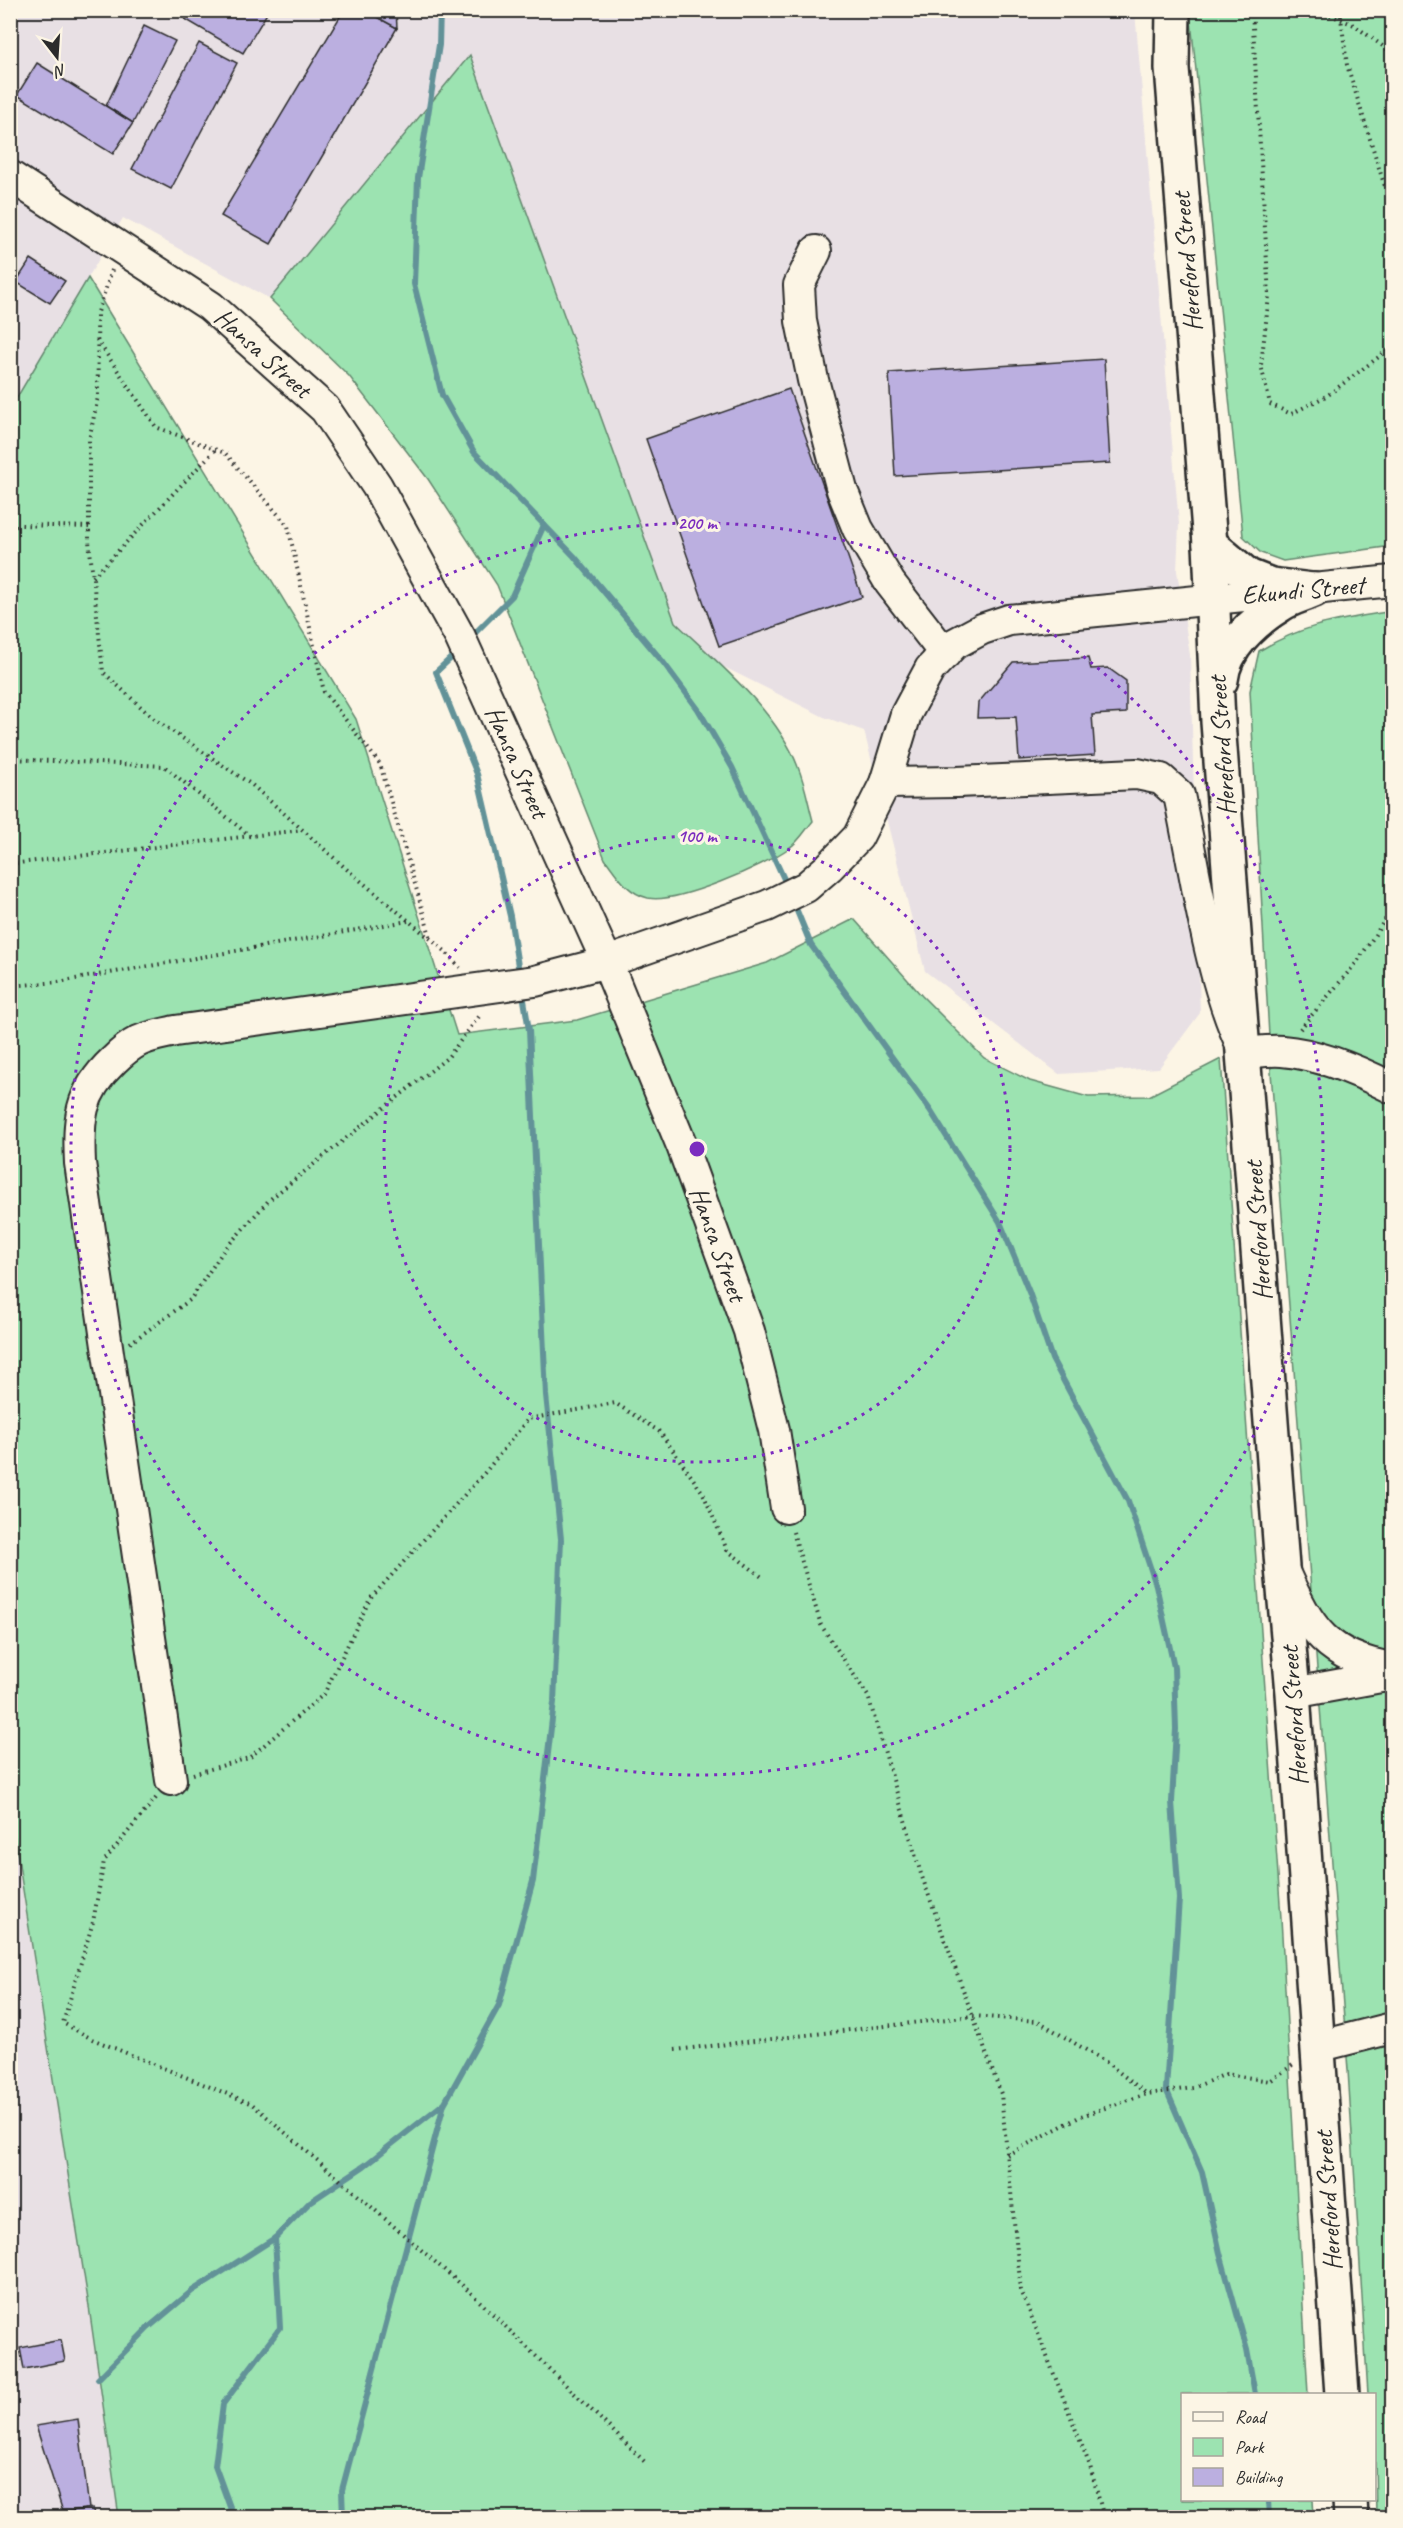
<svg xmlns="http://www.w3.org/2000/svg" width="1403" height="2528" viewBox="0 0 1403 2528" font-family="Caveat,sans-serif">
<rect width="100%" height="100%" fill="#fcf5e5"/>
<filter id="ink" filterUnits="userSpaceOnUse"><feTurbulence type="fractalNoise" baseFrequency=".0167" numOctaves="2"/><feDisplacementMap in="SourceGraphic" scale="12" xChannelSelector="R" yChannelSelector="G"/><feConvolveMatrix kernelMatrix="1 2 1 2 8 2 1 2 1" color-interpolation-filters="sRGB"/></filter>
<g filter="url(#ink)">
<g fill="#e8e0e4">
<polygon points="11,11 1135,11 1179,524 1177,571 1190,655 1200,1013 1159,1068 1059,1074 925,971 864,731 824,717 720,665 675,622 470,56 270,299 123,218 11,409"/>
<polygon points="10,1814 88,2300 121,2517 11,2517"/>
</g>
<g fill="#9ce3b1" stroke="#64876e" stroke-width="1.5">
<polygon points="1190,11 1392,11 1392,546 1283,561 1261,553 1243,536"/>
<path d="M 470,55 L 675,622 C 718,663 777,711 798,767 C 805,784 808,803 813,821 C 806,829 799,842 789,848 C 764,866 677,904 648,898 C 627,893 617,875 605,859 L 497,585 L 428,479 L 349,376 L 270,299 Z"/>
<polygon points="88,278 356,719 457,1035 577,1020 767,963 854,919 922,996 984,1058 1030,1081 1088,1097 1149,1096 1221,1059 1281,1918 1308,2394 1182,2394 1182,2500 1313,2500 1314,2517 119,2517 88,2300 11,1814 10,409"/>
<path d="M 1392,611 L 1392,2517 L 1376,2517 L 1374,2394 L 1368,2394 L 1348,2070 L 1271,1072 L 1250,691 L 1259,651 C 1305,623 1341,620 1392,611 Z"/>
</g>
<g fill="none" stroke-linecap="round" stroke-linejoin="round">
<g stroke="#629298" stroke-width="6">
<polyline points="440,10 439,45 418,178 414,284 442,395 474,452 574,556 663,662 698,709 732,767 784,879"/>
<polyline points="476,632 512,596 544,525"/>
<polyline points="451,658 436,672 477,774 510,916 518,966"/>
<polyline points="797,911 811,945 930,1110 1000,1222 1029,1292 1052,1359 1128,1501 1156,1585 1174,1667 1176,1729 1172,1802 1179,1899 1166,2089 1202,2172 1220,2253 1247,2350 1255,2394"/>
<polyline points="98,2379 148,2328 192,2291 275,2238 310,2202 364,2166 443,2104"/>
<polyline points="1268,2500 1269,2518"/>
<polyline points="234,2518 215,2466 223,2404 280,2328 275,2238"/>
<polyline points="343,2518 342,2490 444,2104 499,2005 533,1881 554,1702 561,1539 546,1395 529,1030 524,1000"/>
</g>
</g>
<g fill="#bbafe0" stroke="#2b2b2b" stroke-width="1.5">
<polygon points="190,10 269,10 243,53 185,19"/>
<polygon points="344,10 364,10 397,28 271,244 221,216"/>
<polygon points="364,10 396,10 397,28"/>
<polygon points="144,26 175,41 133,123 106,106"/>
<polygon points="199,43 237,63 171,189 132,169"/>
<polygon points="37,63 133,123 113,154 17,95"/>
<polygon points="31,259 65,281 50,303 16,282"/>
<polygon points="1104,359 1110,463 895,476 889,373"/>
<polygon points="789,389 862,597 719,646 646,439"/>
<polygon points="1088,658 1091,669 1108,668 1126,681 1126,713 1092,715 1095,755 1019,760 1016,717 977,718 978,703 1013,662"/>
<polygon points="61,2340 65,2361 24,2369 20,2348"/>
<polygon points="10,2347 15,2347 18,2361 10,2362"/>
<polygon points="78,2419 89,2509 63,2512 36,2426"/>
<polygon points="93,2508 94,2518 64,2518 63,2512"/>
</g>
<g fill="none" stroke-linecap="round" stroke-linejoin="round">
<defs>
<g id="minor">
<polyline points="10,176 210,306 325,409 377,486 460,637 603,953 682,1146 749,1331 774,1430 786,1508"/>
<polyline points="816,251 799,285 801,321 813,380 842,490 858,529 890,583 945,654"/>
<path d="M 885,783 L 957,782 L 1137,774 L 1161,779 L 1179,795 C 1197,879 1208,976 1245,1053 C 1257,1052 1270,1050 1282,1051 C 1320,1054 1359,1071 1392,1088"/>
<path d="M 1284,1572 C 1310,1630 1327,1657 1392,1668"/>
<polyline points="1293,1693 1392,1675"/>
<path d="M 171,1780 L 80,1163 C 78,1120 79,1093 113,1061 C 120,1054 129,1046 139,1041 C 150,1036 163,1034 175,1031 L 535,981 L 607,962 L 767,906 L 806,887 L 829,867 L 858,837 L 885,783 L 906,714 L 930,669 L 954,644 L 982,629 L 1009,620 L 1392,581"/>
<polyline points="1317,2047 1392,2028"/>
</g>
<g id="major">
<polyline points="1173,10 1172,68 1210,544 1218,722 1282,1567 1293,1693 1342,2394"/>
<polyline points="1210,544 1248,576 1271,585 1312,590"/>
<path d="M 1221,680 C 1224,648 1254,621 1280,605 C 1290,598 1303,595 1314,590"/>
<polyline points="1350,2500 1351,2518"/>
</g>
</defs>
<use href="#minor" stroke="#2b2b2b" stroke-width="34"/>
<use href="#major" stroke="#2b2b2b" stroke-width="38"/>
<g stroke="#2b2b2b" stroke-width="4" stroke-dasharray="1.5 4.5" stroke-linecap="butt">
<polyline points="1252,10 1269,296 1261,365 1270,404 1291,414 1328,395 1392,347"/>
<polyline points="1319,10 1354,25 1392,53"/>
<polyline points="1340,10 1347,65 1384,184 1392,193"/>
<polyline points="112,270 97,315 98,397 89,440 89,541 103,672 154,719 252,785 350,872 445,951 460,968"/>
<polyline points="97,340 156,427 225,453 288,526 324,692 380,764 431,939"/>
<polyline points="10,528 20,525 89,527"/>
<polyline points="93,577 215,450"/>
<polyline points="10,759 164,766 250,836"/>
<polyline points="10,864 302,830"/>
<polyline points="10,986 58,982 408,921"/>
<polyline points="1300,1029 1357,962 1392,909"/>
<polyline points="130,1343 190,1300 224,1250 269,1200 448,1057 481,1014"/>
<polyline points="793,1532 821,1625 868,1696 921,1874 1001,2094 1021,2290 1090,2466 1104,2518"/>
<polyline points="193,1774 249,1758 324,1694 370,1599 487,1470 528,1419 615,1403 660,1432 703,1493 727,1550 762,1577"/>
<polyline points="156,1798 104,1861 93,1922 63,2023 92,2039 252,2104 470,2292 647,2464"/>
<polyline points="675,2050 973,2016 1038,2021 1106,2062 1147,2094"/>
<polyline points="1007,2155 1081,2116 1147,2094 1193,2088 1226,2074 1270,2081 1294,2064"/>
</g>
<use href="#minor" stroke="#fcf5e5" stroke-width="30"/>
<use href="#major" stroke="#fcf5e5" stroke-width="33"/>
</g>
</g>
<g fill="none" stroke="#7b2cbf" stroke-width="3" stroke-dasharray="3 6">
<circle cx="697" cy="1149" r="313"/>
<circle cx="697" cy="1149" r="626"/>
</g>
<g text-anchor="middle" dominant-baseline="central" stroke-width="6" stroke-linejoin="round" paint-order="stroke">
<g font-size="26" fill="#2b2b2b" stroke="#fcf5e5">
<text transform="translate(1187 262) rotate(-95)">Hereford Street</text>
<text transform="translate(263 353) rotate(42)">Hansa Street</text>
<text transform="translate(1303 590) rotate(-5)">Ekundi Street</text>
<text transform="translate(1222 746) rotate(-94)">Hereford Street</text>
<text transform="translate(517 762) rotate(66)">Hansa Street</text>
<text transform="translate(1258 1231) rotate(-94)">Hereford Street</text>
<text transform="translate(718 1244) rotate(70)">Hansa Street</text>
<text transform="translate(1294 1716) rotate(-94)">Hereford Street</text>
<text transform="translate(1328 2201) rotate(-94)">Hereford Street</text>
</g>
</g>
<circle cx="697" cy="1149" r="9" fill="#7b2cbf" stroke="#fcf5e5" stroke-width="3"/>
<g font-size="18" text-anchor="middle" font-weight="bold" fill="#7b2cbf" stroke="#fcf5e5" stroke-width="6" stroke-linejoin="round" paint-order="stroke">
<text x="697" y="529">200 m</text>
<text x="697" y="842">100 m</text>
</g>
<rect width="1403" height="2528" fill="none" stroke="#fcf5e5" stroke-width="36"/>
<rect x="18" y="18" width="1367" height="2492" fill="none" stroke="#2b2b2b" stroke-width="2" filter="url(#ink)"/>
<rect x="1181" y="2393" width="195" height="108" fill="#fcf5e5" stroke="#a8a49b" stroke-width="1.5"/>
<rect x="1193" y="2412" width="30" height="9" fill="#fcf5e5" stroke="#a8a49b" stroke-width="1.5"/>
<text x="1235" y="2423" font-size="18" fill="#2b2b2b">Road</text>
<rect x="1193" y="2438" width="30" height="18" fill="#9ce3b1" stroke="#a8a49b" stroke-width="1.5"/>
<text x="1235" y="2453" font-size="18" fill="#2b2b2b">Park</text>
<rect x="1193" y="2468" width="30" height="18" fill="#bbafe0" stroke="#a8a49b" stroke-width="1.5"/>
<text x="1235" y="2483" font-size="18" fill="#2b2b2b">Building</text>
<g transform="translate(57 57) rotate(163)" stroke="#fcf5e5" stroke-width="4.5" paint-order="stroke">
<path d="M0-4.5L10 22L0 15L-10 22Z" fill="#2b2b2b"/>
<text y="-9" font-size="16" font-weight="bold" text-anchor="middle" fill="#2b2b2b">N</text>
</g>
</svg>
